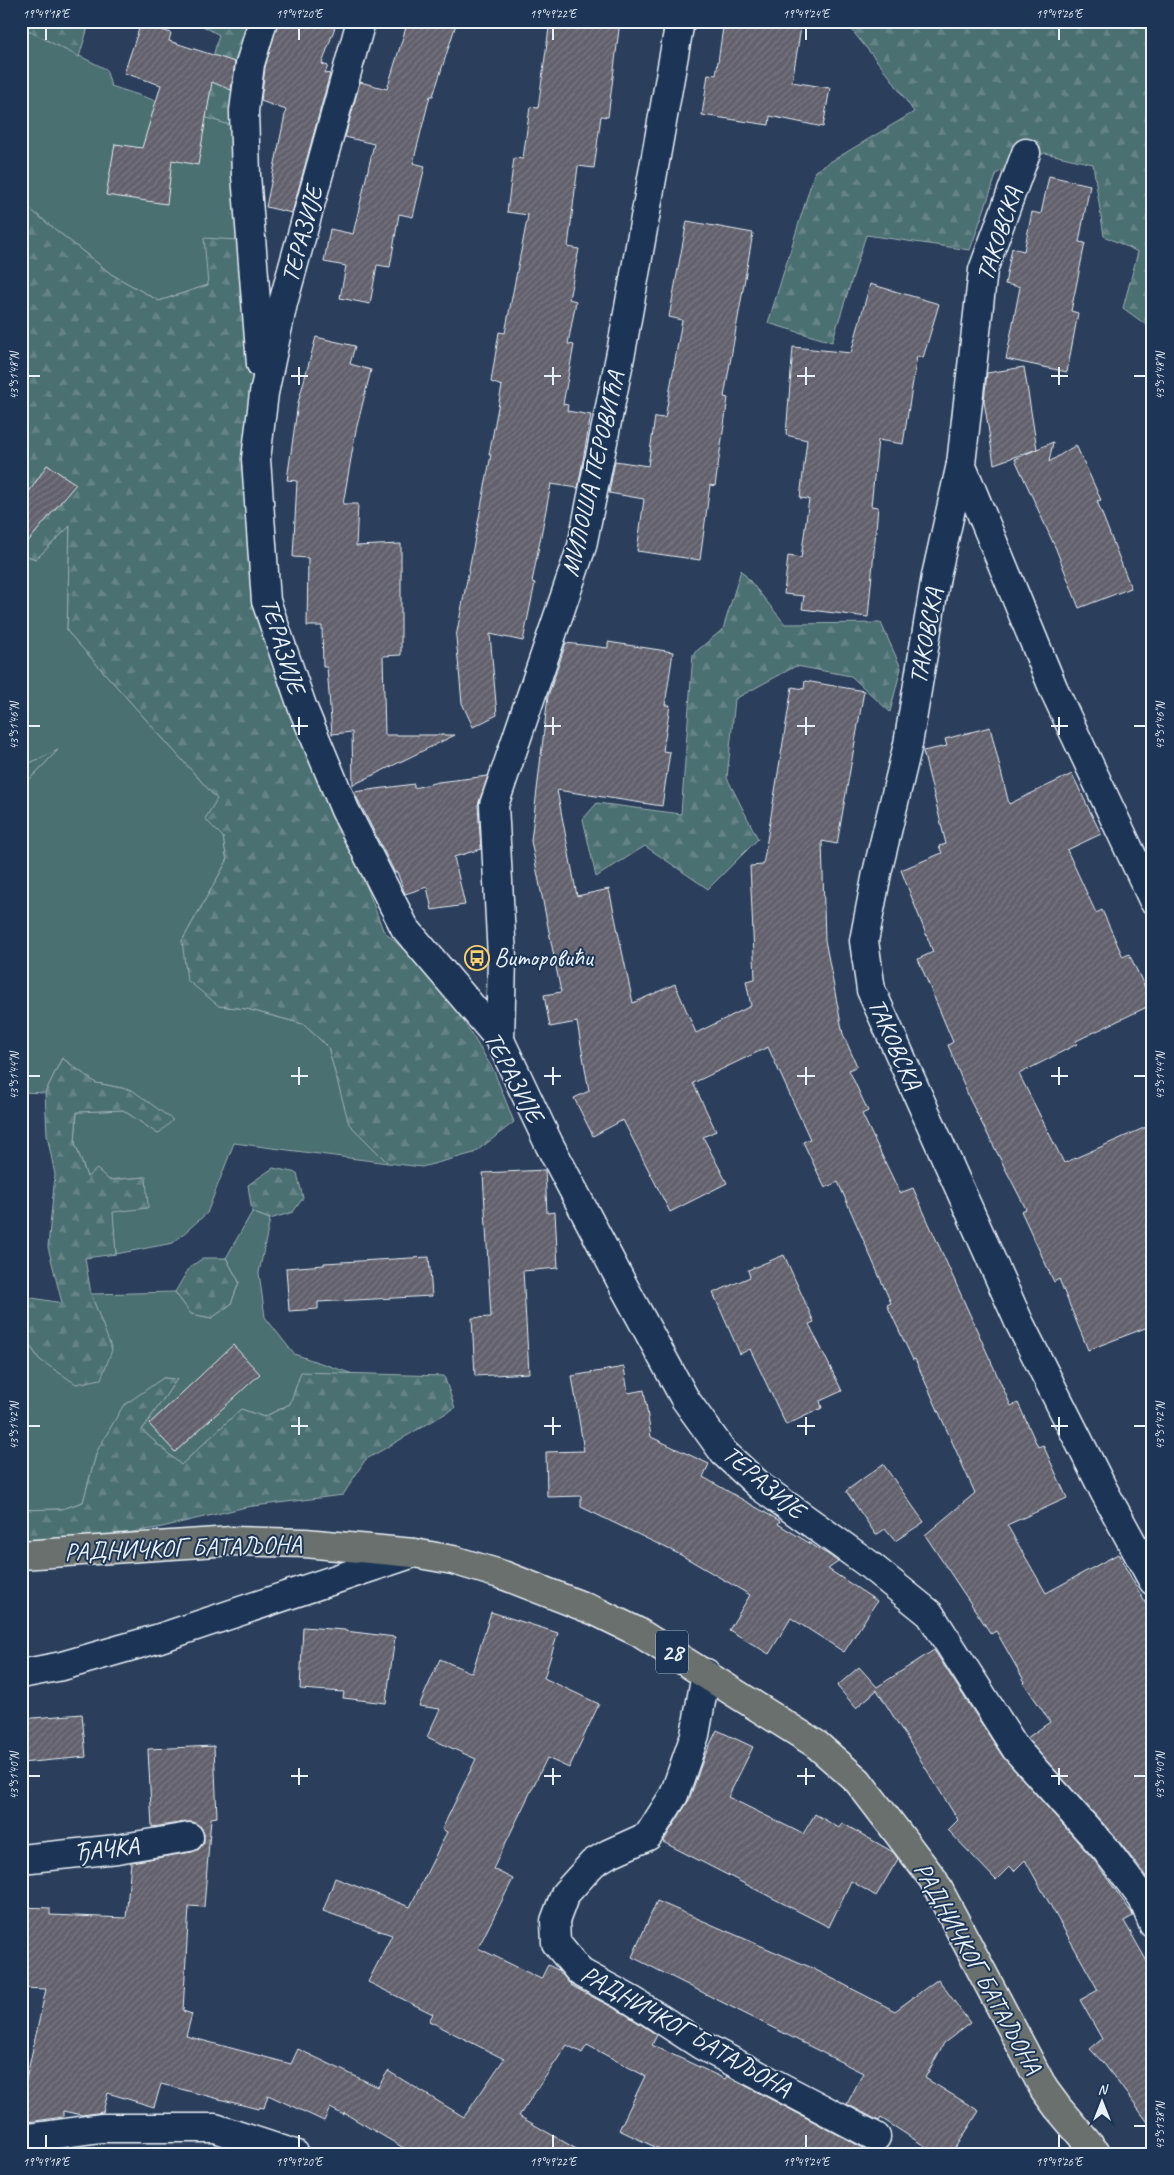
<svg xmlns="http://www.w3.org/2000/svg" width="1174" height="2175" viewBox="0 0 1174 2175" font-family="Caveat,sans-serif">
<defs>
<pattern id="forest-firs" width="22" height="20" patternUnits="userSpaceOnUse" patternTransform="scale(1.25)"><rect width="22" height="20" fill="#4b6f71"/><path d="M5 1l3.5 6h-7zM16 11l3.5 6h-7z" fill="#658486"/></pattern>
<pattern id="building-hatch" width="6" height="6" patternUnits="userSpaceOnUse" patternTransform="scale(1.25)"><rect width="6" height="6" fill="#62616c"/><path d="M-1 1l2-2M0 6l6-6M5 7l2-2" fill="none" stroke="#787882"/></pattern>
</defs>
<rect width="100%" height="100%" fill="#2b3e5b"/>
<filter id="ink" filterUnits="userSpaceOnUse"><feTurbulence type="fractalNoise" baseFrequency=".02" numOctaves="2"/><feDisplacementMap in="SourceGraphic" scale="10" xChannelSelector="R" yChannelSelector="G"/><feConvolveMatrix kernelMatrix="1 2 1 2 8 2 1 2 1" color-interpolation-filters="sRGB"/></filter>
<g filter="url(#ink)">
<g fill="#4b6f71" stroke="#9ab0b4">
<polygon points="21,27 106,69 111,86 230,125 238,240 208,285 159,301 111,274 21,202"/>
<polygon points="70,526 67,631 217,799 227,861 182,941 219,1006 247,1009 303,1024 328,1047 350,1124 388,1163 234,1143 207,1213 173,1243 116,1254 112,1212 145,1177 109,1180 87,1177 75,1143 77,1112 123,1110 158,1134 132,1090 96,1083 62,1058 45,1093 21,1092 21,788 57,751 21,767 21,554 36,559"/>
<polygon points="252,1212 270,1219 259,1273 265,1317 294,1354 353,1374 301,1373 290,1404 264,1417 241,1409 181,1465 142,1430 177,1379 163,1378 97,1451 83,1502 62,1509 21,1510 21,1333 40,1360 111,1350 91,1294 175,1292 191,1314 212,1318 231,1304 239,1282 226,1258"/>
</g>
<g fill="url(#forest-firs)" stroke="#9ab0b4">
<polygon points="21,21 90,21 79,57 21,27"/>
<polygon points="194,21 251,21 230,125 197,115 219,35"/>
<polygon points="846,21 1153,21 1153,330 1123,308 1138,252 1104,236 1093,164 1045,153 997,173 970,250 866,235 832,342 768,323 815,171 914,112 890,77 846,23"/>
<polygon points="21,202 111,274 159,301 208,285 204,238 238,240 258,395 270,628 383,930 443,987 494,1071 514,1122 474,1153 422,1167 388,1163 349,1124 328,1047 303,1024 247,1009 219,1006 187,980 182,941 227,861 223,837 205,819 217,799 67,631 70,526 36,559 21,554"/>
<polygon points="741,570 785,624 881,623 901,668 890,712 851,676 796,666 735,699 727,778 758,839 708,889 645,846 596,877 583,819 597,803 681,814 693,654 723,629"/>
<polygon points="58,750 21,788 21,767"/>
<polygon points="62,1058 96,1083 132,1090 173,1120 158,1134 123,1110 77,1112 75,1143 87,1177 97,1169 109,1180 146,1177 148,1208 113,1212 116,1254 85,1258 91,1294 112,1350 101,1379 76,1384 40,1360 21,1333 21,1296 62,1303 48,1247 55,1175 47,1135 45,1093"/>
<polygon points="273,1168 297,1173 303,1198 293,1212 270,1219 252,1212 248,1185"/>
<polygon points="203,1258 226,1258 239,1282 231,1304 212,1318 191,1314 175,1292 189,1268"/>
<polygon points="301,1372 444,1376 455,1408 365,1460 343,1495 246,1507 158,1528 62,1543 21,1540 21,1510 62,1509 83,1502 97,1451 123,1406 163,1378 177,1379 142,1430 181,1465 241,1409 264,1417 290,1404"/>
</g>
<g fill="url(#building-hatch)" stroke="#e8f1f8">
<polygon points="278,21 337,21 322,64 328,66 325,73 330,74 292,213 266,207 286,110 261,101 265,67"/>
<polygon points="408,21 457,21 433,96 430,96 413,163 425,166 413,217 399,214 390,267 377,265 370,304 340,298 346,266 324,262 330,229 353,234 374,144 345,137 360,82 387,89"/>
<polygon points="550,21 620,21 608,117 601,116 594,168 578,166 568,247 579,249 569,299 576,301 568,344 574,345 563,404 568,405 567,411 591,415 578,488 551,484 532,582 535,583 523,641 490,634 497,715 473,727 462,703 456,637 491,455 489,455 502,386 491,382 499,332 505,333 528,215 507,212 514,158 523,159 530,107 538,108"/>
<polygon points="724,21 802,21 792,82 830,88 823,127 770,116 769,125 702,115 708,74 716,75"/>
<polygon points="141,23 171,33 169,41 235,62 231,90 212,82 198,165 172,160 167,204 106,195 115,144 142,148 161,85 124,73"/>
<polygon points="1049,176 1090,185 1079,242 1085,243 1071,311 1078,313 1067,372 1006,359 1020,287 1005,284 1012,248 1024,251 1032,212 1041,214"/>
<polygon points="687,221 753,233 724,397 728,398 715,486 710,485 700,560 637,551 644,499 609,493 615,461 648,466 655,417 665,418 682,320 669,317"/>
<polygon points="870,284 939,304 923,358 917,356 903,444 878,440 871,506 878,507 868,617 802,609 804,596 784,594 788,556 801,558 809,499 800,498 807,440 786,435 793,347 851,353"/>
<polygon points="316,337 355,346 350,364 371,370 356,430 343,504 358,504 356,546 401,544 401,655 383,656 385,735 455,735 353,785 352,732 332,734 327,667 323,667 322,626 307,626 308,558 293,557 297,481 287,480 298,403"/>
<polygon points="1024,367 1037,449 994,464 984,401 987,373"/>
<polygon points="1053,442 1049,462 1076,445 1101,500 1097,501 1131,588 1079,608 1056,549 1015,459"/>
<polygon points="47,465 76,484 21,550 21,504"/>
<polygon points="608,642 673,652 665,705 670,705 663,751 670,752 662,806 557,790 577,896 609,889 633,1003 675,984 696,1033 751,1006 746,981 755,979 750,866 763,865 792,687 804,689 805,681 864,691 837,844 822,841 825,940 843,1034 857,1066 849,1070 868,1111 862,1114 900,1193 913,1188 1011,1406 1018,1403 1038,1447 1043,1445 1067,1498 1007,1525 1046,1593 1118,1554 1153,1617 1153,1882 1151,1883 1118,1840 1028,1740 1027,1738 1050,1722 1024,1683 1025,1682 996,1631 991,1634 925,1535 975,1493 915,1359 913,1360 887,1305 891,1303 838,1182 825,1188 803,1142 810,1139 768,1047 693,1083 716,1131 703,1137 727,1183 670,1212 623,1120 593,1136 574,1098 589,1091 577,1022 550,1027 544,995 561,992 531,841 548,696 566,643 608,648"/>
<polygon points="990,727 1009,804 1072,774 1101,834 1067,850 1096,913 1102,910 1123,957 1129,954 1153,1004 1076,1041 1077,1044 1019,1074 1064,1163 1153,1124 1153,1325 1088,1350 1059,1279 1054,1282 1021,1211 1026,1209 970,1100 948,1045 953,1042 918,959 933,952 901,870 942,853 939,846 946,844 923,751 947,746 945,739"/>
<polygon points="488,776 478,805 481,849 454,857 465,905 432,910 427,887 405,894 397,872 395,873 354,792 414,784 414,788 438,782"/>
<polygon points="545,1170 547,1213 555,1212 558,1268 523,1271 529,1373 475,1376 472,1318 491,1317 483,1173"/>
<polygon points="784,1255 814,1322 809,1324 842,1391 820,1401 822,1408 786,1425 750,1349 740,1354 713,1293 750,1277 748,1270"/>
<polygon points="429,1257 432,1296 318,1302 318,1309 289,1311 286,1268 324,1265 324,1263"/>
<polygon points="233,1345 260,1374 175,1452 149,1424"/>
<polygon points="624,1367 628,1393 644,1390 651,1437 709,1464 703,1477 780,1521 778,1524 829,1555 838,1562 828,1569 877,1601 844,1652 791,1618 769,1654 729,1630 750,1595 681,1555 581,1507 581,1496 547,1497 546,1452 584,1451 572,1376"/>
<polygon points="883,1464 924,1522 895,1541 885,1529 876,1535 846,1491"/>
<polygon points="491,1612 558,1633 544,1678 599,1704 569,1768 547,1758 493,1869 513,1879 478,1948 541,1979 548,1965 558,1970 572,1986 625,2014 657,2035 652,2045 725,2079 727,2076 869,2151 878,2154 670,2154 619,2130 645,2076 587,2045 582,2053 567,2045 519,2116 585,2154 414,2154 344,2113 344,2115 330,2108 324,2121 268,2095 264,2108 259,2107 258,2109 161,2084 154,2107 108,2093 103,2112 82,2115 63,2111 63,2117 21,2123 21,2103 46,1989 21,1988 21,1907 50,1908 50,1915 126,1918 131,1862 192,1852 199,1849 204,1842 204,1834 201,1827 194,1822 186,1822 152,1827 148,1749 214,1746 217,1817 211,1818 204,1907 189,1906 183,2011 192,2014 186,2036 291,2064 298,2049 378,2087 388,2071 464,2117 504,2059 429,2021 433,2014 368,1982 392,1935 323,1911 335,1878 410,1907 447,1832 442,1829 476,1759 427,1737 440,1709 419,1706 440,1659 472,1673"/>
<polygon points="303,1627 345,1630 345,1631 395,1637 386,1703 343,1698 344,1692 300,1689"/>
<polygon points="934,1650 1003,1757 1094,1860 1132,1913 1133,1916 1124,1921 1153,1972 1153,2129 1105,2065 1090,2049 1102,2039 1080,2000 1098,1990 1025,1860 1014,1871 1010,1866 996,1880 948,1830 958,1820 877,1690 856,1708 837,1686 859,1667 877,1687"/>
<polygon points="82,1714 86,1757 21,1763 21,1719"/>
<polygon points="717,1730 753,1747 728,1797 803,1834 815,1814 839,1828 842,1823 893,1852 898,1859 876,1896 851,1881 829,1927 663,1842 689,1800 704,1757"/>
<polygon points="657,1901 810,1967 895,2011 938,1979 970,2023 944,2043 925,2078 979,2111 952,2154 937,2154 881,2118 879,2121 847,2104 863,2073 632,1957"/>
<polygon points="61,2149 61,2154 28,2154"/>
</g>
<g fill="none" stroke-linecap="round" stroke-linejoin="round">
<defs>
<g id="minor">
<polyline points="361,21 283,303 264,393 256,459 266,601 302,706 345,810 405,928 500,1040 549,1144 623,1285 685,1399 724,1453 761,1487 867,1563 930,1614 1016,1749 1106,1850 1143,1899 1153,1924"/>
<polyline points="1026,153 983,270 961,464 936,576 908,744 877,873 864,941 871,990 1019,1322 1105,1493 1153,1581"/>
<polyline points="261,364 246,175 244,111 250,64 263,21"/>
<polyline points="961,464 1054,690 1153,900"/>
<polyline points="500,1040 502,957 494,805 582,546 622,347 680,21"/>
<polyline points="706,1673 695,1735 674,1795 648,1836 608,1854 593,1863 565,1894 555,1921 556,1943 580,1972 633,2001 701,2045 876,2137"/>
<polyline points="21,1674 62,1666 160,1638 414,1553"/>
<polyline points="21,1859 117,1849 189,1837"/>
<polyline points="21,2139 101,2128 215,2128 295,2154"/>
</g>
<polyline id="major" points="21,1555 232,1541 305,1543 414,1553 453,1560 503,1575 595,1611 638,1632 816,1744 858,1781 933,1879 1044,2089 1058,2108 1097,2154"/>
</defs>
<use href="#minor" stroke="#e8f1f8" stroke-width="31"/>
<use href="#major" stroke="#e8f1f8" stroke-width="31"/>
<use href="#minor" stroke="#1d3557" stroke-width="28"/>
<use href="#major" stroke="#6b706d" stroke-width="28"/>
</g>
</g>
<path fill="none" stroke="#e8f1f8" stroke-width="2" d="M 46,28 L 46,40M 299,28 L 299,40M 553,28 L 553,40M 806,28 L 806,40M 1059,28 L 1059,40M 299,367 L 299,385M 553,367 L 553,385M 806,367 L 806,385M 1059,367 L 1059,385M 28,376 L 40,376M 291,376 L 308,376M 544,376 L 561,376M 797,376 L 815,376M 1051,376 L 1068,376M 1134,376 L 1146,376M 299,717 L 299,735M 553,717 L 553,735M 806,717 L 806,735M 1059,717 L 1059,735M 28,726 L 40,726M 291,726 L 308,726M 544,726 L 561,726M 797,726 L 815,726M 1051,726 L 1068,726M 1134,726 L 1146,726M 299,1067 L 299,1085M 553,1067 L 553,1085M 806,1067 L 806,1085M 1059,1067 L 1059,1085M 28,1076 L 40,1076M 291,1076 L 308,1076M 544,1076 L 561,1076M 797,1076 L 815,1076M 1051,1076 L 1068,1076M 1134,1076 L 1146,1076M 299,1417 L 299,1435M 553,1417 L 553,1435M 806,1417 L 806,1435M 1059,1417 L 1059,1435M 28,1426 L 40,1426M 291,1426 L 308,1426M 544,1426 L 561,1426M 797,1426 L 815,1426M 1051,1426 L 1068,1426M 1134,1426 L 1146,1426M 299,1768 L 299,1785M 553,1768 L 553,1785M 806,1768 L 806,1785M 1059,1768 L 1059,1785M 28,1776 L 40,1776M 291,1776 L 308,1776M 544,1776 L 561,1776M 797,1776 L 815,1776M 1051,1776 L 1068,1776M 1134,1776 L 1146,1776M 1134,2126 L 1146,2126M 46,2135 L 46,2148M 299,2135 L 299,2148M 553,2135 L 553,2148M 806,2135 L 806,2148M 1059,2135 L 1059,2148"/>
<defs>
<symbol id="bus-ring" viewBox="-11 -11 22 22"><circle r="9.5" fill="#1d3557" stroke="#ffd166" stroke-width="1.5"/><path d="M-5-6H5V4H4V6H2V4H-2V6H-4V4H-5ZM-3.5-4V0h7V-4ZM-3.5 1.2v1.5H-2V1.2ZM2 1.2v1.5H3.5V1.2Z" fill="#ffd166"/></symbol>
</defs>
<g fill-rule="evenodd">
<use href="#bus-ring" x="463" y="944" width="28" height="28"/>
</g>
<g text-anchor="middle" dominant-baseline="central" stroke-width="4" stroke-linejoin="round" paint-order="stroke">
<rect fill="#1d3557" stroke="#abb9c8" stroke-width="1" x="656" y="1630.5" width="32" height="43" rx="4"/>
<g font-size="24" font-weight="bold" fill="#e8f1f8">
<text x="672" y="1652">28</text>
</g>
<g font-size="25" fill="#e8f1f8" stroke="#1d3557">
<text transform="translate(302 234) rotate(-75)">ТЕРАЗИЈЕ</text>
<text transform="translate(999 234) rotate(-72)">ТАКОВСКА</text>
<text transform="translate(593 474) rotate(-77)">МИЛОША ПЕРОВИЋА</text>
<text transform="translate(926 636) rotate(-80)">ТАКОВСКА</text>
<text transform="translate(283 646) rotate(73)">ТЕРАЗИЈЕ</text>
<text transform="translate(895 1044) rotate(66)">ТАКОВСКА</text>
<text transform="translate(514 1077) rotate(62)">ТЕРАЗИЈЕ</text>
<text transform="translate(764 1482) rotate(40)">ТЕРАЗИЈЕ</text>
<text transform="translate(183 1548) rotate(-2)">РАДНИЧКОГ БАТАЉОНА</text>
<text transform="translate(106 1849) rotate(-7)">ЂАЧКА</text>
<text transform="translate(978 1968) rotate(61)">РАДНИЧКОГ БАТАЉОНА</text>
<text transform="translate(686 2031) rotate(30)">РАДНИЧКОГ БАТАЉОНА</text>
</g>
<g font-size="25" fill="#e8f1f8" stroke="#1d3557" text-anchor="start">
<text x="494" y="958">Виторовићи</text>
</g>
</g>
<rect width="1174" height="2175" fill="none" stroke="#1d3557" stroke-width="55"/>
<g transform="translate(1102 2102)" stroke="#1d3557" stroke-width="4" paint-order="stroke">
<path d="M0-4L9 19L0 12L-9 19Z" fill="#e8f1f8"/>
<text y="-8" font-size="14" font-weight="bold" text-anchor="middle" fill="#e8f1f8">N</text>
</g>
<rect x="28" y="28" width="1118" height="2120" fill="none" stroke="#e8f1f8" stroke-width="2"/>
<g font-size="12" text-anchor="middle" fill="#e8f1f8">
<text x="46" y="18">19°49'18"E</text>
<text x="299" y="18">19°49'20"E</text>
<text x="553" y="18">19°49'22"E</text>
<text x="806" y="18">19°49'24"E</text>
<text x="1059" y="18">19°49'26"E</text>
<text transform="translate(14 376) rotate(-90)" y="4">43°51'48"N</text>
<text transform="translate(1160 376) rotate(-90)" y="4">43°51'48"N</text>
<text transform="translate(14 726) rotate(-90)" y="4">43°51'46"N</text>
<text transform="translate(1160 726) rotate(-90)" y="4">43°51'46"N</text>
<text transform="translate(14 1076) rotate(-90)" y="4">43°51'44"N</text>
<text transform="translate(1160 1076) rotate(-90)" y="4">43°51'44"N</text>
<text transform="translate(14 1426) rotate(-90)" y="4">43°51'42"N</text>
<text transform="translate(1160 1426) rotate(-90)" y="4">43°51'42"N</text>
<text transform="translate(14 1776) rotate(-90)" y="4">43°51'40"N</text>
<text transform="translate(1160 1776) rotate(-90)" y="4">43°51'40"N</text>
<text transform="translate(1160 2126) rotate(-90)" y="4">43°51'38"N</text>
<text x="46" y="2166">19°49'18"E</text>
<text x="299" y="2166">19°49'20"E</text>
<text x="553" y="2166">19°49'22"E</text>
<text x="806" y="2166">19°49'24"E</text>
<text x="1059" y="2166">19°49'26"E</text>
</g>
</svg>
